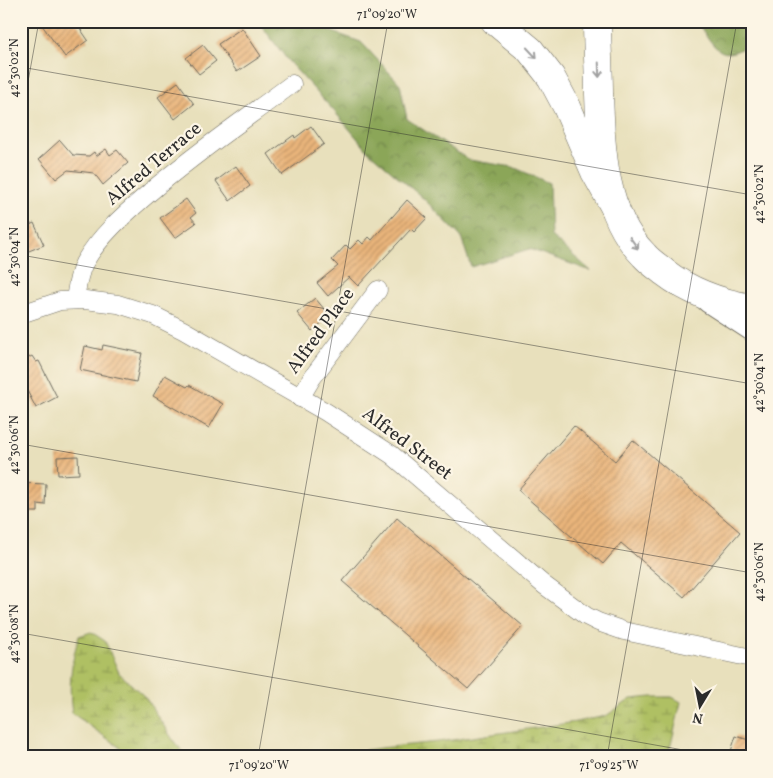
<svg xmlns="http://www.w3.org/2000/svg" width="773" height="778" viewBox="0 0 773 778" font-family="Vollkorn,serif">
<defs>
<pattern id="forest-crowns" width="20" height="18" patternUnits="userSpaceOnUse" patternTransform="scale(1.25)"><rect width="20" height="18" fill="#8ba659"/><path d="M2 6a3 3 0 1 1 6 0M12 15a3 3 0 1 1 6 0" fill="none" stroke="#72874a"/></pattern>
<pattern id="wetland-marsh" width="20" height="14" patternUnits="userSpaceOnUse" patternTransform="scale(1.25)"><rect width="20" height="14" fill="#afc063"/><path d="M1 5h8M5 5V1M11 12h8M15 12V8" fill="none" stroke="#8f9c52"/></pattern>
<pattern id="building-hatch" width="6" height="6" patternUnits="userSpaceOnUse" patternTransform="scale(1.25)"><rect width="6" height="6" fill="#eab57b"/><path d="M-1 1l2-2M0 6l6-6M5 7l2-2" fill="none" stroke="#be9365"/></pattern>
</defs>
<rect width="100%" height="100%" fill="#fcf5e5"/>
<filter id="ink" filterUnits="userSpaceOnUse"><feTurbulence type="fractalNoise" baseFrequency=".02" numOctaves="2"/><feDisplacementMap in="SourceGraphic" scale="10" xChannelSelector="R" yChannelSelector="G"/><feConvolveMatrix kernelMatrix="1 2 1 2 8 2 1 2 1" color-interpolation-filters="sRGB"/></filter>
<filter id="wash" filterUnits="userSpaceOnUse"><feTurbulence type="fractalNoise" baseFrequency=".0096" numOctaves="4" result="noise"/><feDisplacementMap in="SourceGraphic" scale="20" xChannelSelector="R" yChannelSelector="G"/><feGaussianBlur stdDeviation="1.12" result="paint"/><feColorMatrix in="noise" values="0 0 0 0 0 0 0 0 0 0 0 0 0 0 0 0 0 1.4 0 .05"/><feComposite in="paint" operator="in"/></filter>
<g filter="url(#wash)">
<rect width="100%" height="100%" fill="#e8e0bc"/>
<g fill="url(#forest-crowns)" stroke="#5b6842">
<polygon points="258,21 328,21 330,31 361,42 400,84 407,119 469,160 513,167 549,183 551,236 591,271 529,249 471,267 461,237 424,199 368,151 334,111 289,62"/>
<path d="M 695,21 L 752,21 L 752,22 L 749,25 L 741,49 C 716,63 710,36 695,21 Z"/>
</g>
<g fill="url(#wetland-marsh)" stroke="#6d7647">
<path d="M 91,632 L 105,641 L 119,673 L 145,697 L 175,743 L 188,757 L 128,757 L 119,747 L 72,713 C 68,686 71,662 79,636 Z"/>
<polygon points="652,697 672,697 681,702 668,757 319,757 381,748 438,742 576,722 606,716 631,699"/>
</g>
<g id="blocks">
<g fill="url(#building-hatch)">
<polygon points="39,21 75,21 88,40 65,57"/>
<polygon points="242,28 261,56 237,72 218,44"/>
<polygon points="203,45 216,61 199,74 186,58"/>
<polygon points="178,82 194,104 175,119 158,97"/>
<polygon points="311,126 324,144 282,175 268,154 294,135 295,138"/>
<polygon points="60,140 73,155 89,156 94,152 96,156 106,149 110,155 117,150 128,163 103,185 94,173 68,170 56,179 39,159"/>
<polygon points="236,166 250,186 230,201 216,181"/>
<polygon points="186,199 196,213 191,217 196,223 175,238 160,218"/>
<polygon points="407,200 427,218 414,232 411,229 358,286 349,277 328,296 317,283 338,266 332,260 346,245 350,249 359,240 363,244 369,237 372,240"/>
<polygon points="34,223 44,245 21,254 21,229"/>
<polygon points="315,298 330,316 312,331 297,313"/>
<polygon points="103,345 142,353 136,382 80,370 85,346 102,350"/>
<polygon points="32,356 36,362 39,361 57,397 36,408 21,379 21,362"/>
<polygon points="165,375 187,387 189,385 223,404 209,428 153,396"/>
<polygon points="574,426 615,461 633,440 740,532 684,597 621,543 603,564 518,490"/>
<polygon points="78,456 79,474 58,475 57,457"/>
<polygon points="21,483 46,484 45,505 38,504 38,512 21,512"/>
<polygon points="397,518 523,626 468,689 342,581"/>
<polygon points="736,736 752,741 752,757 729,757"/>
</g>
</g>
</g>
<g filter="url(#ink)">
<use href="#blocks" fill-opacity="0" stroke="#6d6a5e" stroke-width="1"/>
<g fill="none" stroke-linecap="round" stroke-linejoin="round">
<defs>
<g id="minor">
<path d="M 75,300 C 77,287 78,275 84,263 C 100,235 125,214 149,193 C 194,154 244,120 292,84"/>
<polyline points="21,314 60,301 85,300 118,304 153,315 183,330 326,412 392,455 544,585 586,616 598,622 624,631 752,658"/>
<polyline points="300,398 312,378 378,290"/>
</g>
<polyline id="secondary" points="709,300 752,328"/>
<path id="primary" d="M 597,21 C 597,45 599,70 599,94 C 601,148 603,214 644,255 C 650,262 658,267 664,272 C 690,292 721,303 752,308"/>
<polyline id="motorway" points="495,21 530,50 551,77 567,107 595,172 615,208"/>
</defs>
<use href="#minor" stroke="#6d6a5e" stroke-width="19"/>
<use href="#secondary" stroke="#6d6a5e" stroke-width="27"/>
<use href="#primary" stroke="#6d6a5e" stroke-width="29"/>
<use href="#motorway" stroke="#6d6a5e" stroke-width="29"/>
<use href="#minor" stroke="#fff" stroke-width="18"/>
<use href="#secondary" stroke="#fff" stroke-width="25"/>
<use href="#primary" stroke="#fff" stroke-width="28"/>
<use href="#motorway" stroke="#fff" stroke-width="28"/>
</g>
<defs><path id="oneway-shaft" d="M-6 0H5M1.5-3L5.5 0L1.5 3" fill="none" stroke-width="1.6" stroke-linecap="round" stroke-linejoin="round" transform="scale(1.25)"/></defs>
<g stroke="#a0a0a0">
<use href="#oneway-shaft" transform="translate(532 53) rotate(47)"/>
<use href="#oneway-shaft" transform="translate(599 70) rotate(88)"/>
<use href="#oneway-shaft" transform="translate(634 243) rotate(54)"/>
</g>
</g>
<path fill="none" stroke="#2b2b2b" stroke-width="1" stroke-opacity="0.45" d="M 21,67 L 752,195M 21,120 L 39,21M 21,255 L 752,384M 21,444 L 752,573M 21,633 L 723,757M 258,757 L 388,21M 607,757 L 737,21"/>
<g text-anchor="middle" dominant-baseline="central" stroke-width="4.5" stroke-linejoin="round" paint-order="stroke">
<g font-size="19" fill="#2b2b2b" stroke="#fcf5e5">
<text transform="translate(154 164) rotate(-40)">Alfred Terrace</text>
<text transform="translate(321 331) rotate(-54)">Alfred Place</text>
<text transform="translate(407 444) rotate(37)">Alfred Street</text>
</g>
</g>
<rect width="773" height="778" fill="none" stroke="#fcf5e5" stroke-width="55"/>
<g transform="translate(700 706) rotate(190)" stroke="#fcf5e5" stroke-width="4" paint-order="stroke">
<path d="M0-4L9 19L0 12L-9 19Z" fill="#2b2b2b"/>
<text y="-8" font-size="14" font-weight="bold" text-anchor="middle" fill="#2b2b2b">N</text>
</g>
<rect x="28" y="28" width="718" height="722" fill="none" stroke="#2b2b2b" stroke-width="2"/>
<g font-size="12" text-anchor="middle" fill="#2b2b2b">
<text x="387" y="18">71°09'20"W</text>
<text transform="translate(14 68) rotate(-90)" y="4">42°30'02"N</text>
<text transform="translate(759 194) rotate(-90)" y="4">42°30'02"N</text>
<text transform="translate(14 257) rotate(-90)" y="4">42°30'04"N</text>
<text transform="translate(759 383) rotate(-90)" y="4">42°30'04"N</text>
<text transform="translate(14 445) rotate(-90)" y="4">42°30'06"N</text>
<text transform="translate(759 572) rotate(-90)" y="4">42°30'06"N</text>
<text transform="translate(14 634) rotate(-90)" y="4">42°30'08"N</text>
<text x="259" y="769">71°09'20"W</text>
<text x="609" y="769">71°09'25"W</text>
</g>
</svg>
